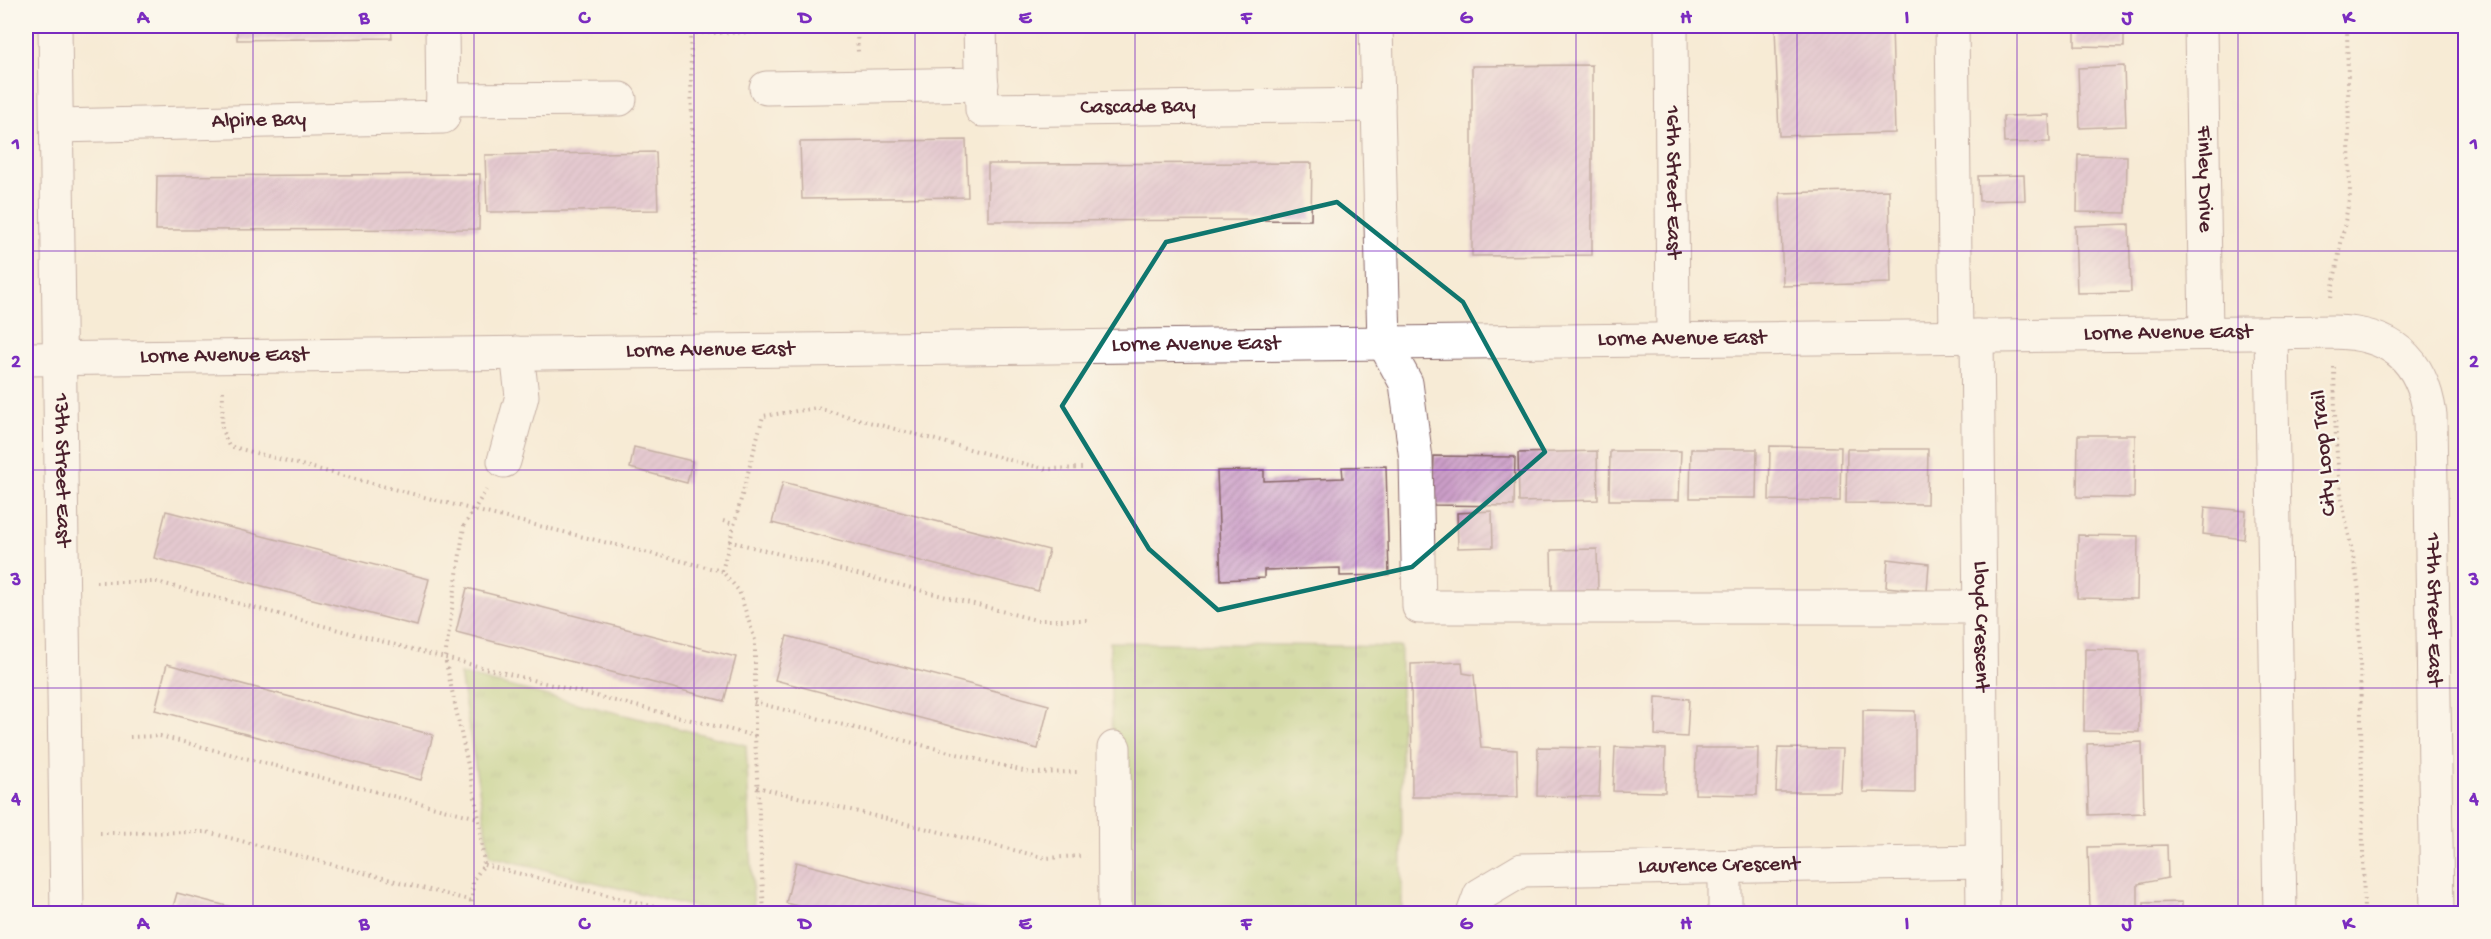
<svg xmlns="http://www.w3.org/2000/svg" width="2491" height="939" viewBox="0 0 2491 939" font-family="'Gochi Hand',sans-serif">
<defs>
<pattern id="grass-tufts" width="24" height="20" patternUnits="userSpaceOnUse" patternTransform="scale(1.5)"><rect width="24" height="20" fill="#a8c66d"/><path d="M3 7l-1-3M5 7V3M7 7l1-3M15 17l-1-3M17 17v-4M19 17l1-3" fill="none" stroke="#8ba05a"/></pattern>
<pattern id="building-hatch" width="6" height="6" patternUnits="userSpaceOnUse" patternTransform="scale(1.5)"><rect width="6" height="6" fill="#cc9fc9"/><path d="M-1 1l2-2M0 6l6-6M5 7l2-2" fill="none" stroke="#a881a3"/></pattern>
</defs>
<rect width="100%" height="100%" fill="#fbf7ec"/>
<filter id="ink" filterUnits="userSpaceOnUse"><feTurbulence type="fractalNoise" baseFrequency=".0167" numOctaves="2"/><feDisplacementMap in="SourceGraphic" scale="12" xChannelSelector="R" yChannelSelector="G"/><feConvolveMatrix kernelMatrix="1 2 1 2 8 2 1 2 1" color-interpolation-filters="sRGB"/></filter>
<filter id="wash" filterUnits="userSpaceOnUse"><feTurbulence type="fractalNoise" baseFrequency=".008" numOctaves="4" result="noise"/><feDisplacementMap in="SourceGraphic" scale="24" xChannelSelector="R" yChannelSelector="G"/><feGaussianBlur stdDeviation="1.35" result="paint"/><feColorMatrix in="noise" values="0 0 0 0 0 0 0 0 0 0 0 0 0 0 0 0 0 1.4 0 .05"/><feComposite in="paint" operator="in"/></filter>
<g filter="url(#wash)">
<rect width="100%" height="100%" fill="#f7ebd6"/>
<g fill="url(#grass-tufts)" stroke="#79724c" stroke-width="1.5">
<polygon points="1110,642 1401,647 1402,913 1115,913"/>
<polygon points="460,674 746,745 754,913 718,913 490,856"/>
</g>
<g id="blocks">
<g fill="url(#building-hatch)">
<polygon points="237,26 391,26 392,38 237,40"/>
<polygon points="1775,26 1892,26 1895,133 1779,136"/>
<polygon points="2075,26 2124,26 2124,47 2075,46"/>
<polygon points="1592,65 1592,255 1472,256 1472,66"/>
<polygon points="2124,66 2126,126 2080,128 2078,68"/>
<polygon points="2049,115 2050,142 2004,143 2003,116"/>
<polygon points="966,140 968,197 802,199 800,142"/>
<polygon points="656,152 658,210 487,212 485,155"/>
<polygon points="2078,155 2127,156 2126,213 2077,212"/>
<polygon points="1312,163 1311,220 988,221 988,164"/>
<polygon points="480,174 479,229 156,230 157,176"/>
<polygon points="2024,175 2025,200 1979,201 1978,176"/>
<polygon points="1889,190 1891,283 1783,286 1780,193"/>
<polygon points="2129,224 2131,292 2077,293 2075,226"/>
<polygon points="2078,435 2135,435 2134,498 2077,497"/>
<polygon points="1770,446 1841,447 1840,501 1769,500"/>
<polygon points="634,447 692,461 687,483 630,468"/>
<polygon points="1691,449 1757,449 1756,498 1690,498"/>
<polygon points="1847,449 1928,449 1927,504 1846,503"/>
<polygon points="1597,451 1598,500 1519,502 1518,453"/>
<polygon points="1610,451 1681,451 1679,500 1609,500"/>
<polygon points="1434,456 1515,457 1514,506 1432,505"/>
<polygon points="1386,466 1389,575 1340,576 1340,568 1264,570 1264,578 1221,580 1217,471 1264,470 1264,481 1343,478 1342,467"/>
<polygon points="783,482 1049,550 1038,591 772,523"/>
<polygon points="2205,507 2246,511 2244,539 2203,534"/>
<polygon points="166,511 429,579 417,626 154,558"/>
<polygon points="1492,511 1493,547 1458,548 1457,513"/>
<polygon points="2078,535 2138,536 2137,599 2077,598"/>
<polygon points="1597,549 1598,590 1552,591 1551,550"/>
<polygon points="1888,559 1929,564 1927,591 1886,587"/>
<polygon points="467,588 736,657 724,701 456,632"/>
<polygon points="787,636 1049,705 1038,749 775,680"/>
<polygon points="2085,649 2139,651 2139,732 2084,731"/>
<polygon points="1462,662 1463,673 1474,675 1481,748 1517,750 1518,797 1412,797 1411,664"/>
<polygon points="167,664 433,735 421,780 155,710"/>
<polygon points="1656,697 1689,699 1687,737 1655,735"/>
<polygon points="1863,710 1915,711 1915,793 1863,792"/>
<polygon points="2142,742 2144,813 2089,815 2087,744"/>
<polygon points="1538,747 1601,748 1599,797 1537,796"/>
<polygon points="1615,747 1666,749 1665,792 1613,791"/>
<polygon points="1696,748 1758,748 1757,795 1695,794"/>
<polygon points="1778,748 1843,749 1841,792 1776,792"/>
<polygon points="2167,845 2168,878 2138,884 2138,909 2090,910 2088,847"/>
<polygon points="796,862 995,913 995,914 828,914 786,903"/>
<polygon points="177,893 254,913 254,914 171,914"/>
<polygon points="2182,902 2182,914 2144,914 2144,903"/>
</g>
</g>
</g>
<g filter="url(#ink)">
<use href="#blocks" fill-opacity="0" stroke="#876667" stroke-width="1.5"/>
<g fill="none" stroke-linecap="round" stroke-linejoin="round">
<defs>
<g id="minor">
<path id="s1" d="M 55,26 L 67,914"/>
<path id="s2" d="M 980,26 L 982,110 L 1378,105"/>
<polyline points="1376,26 1384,343 1406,383 1416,459 1419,607 1980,607"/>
<path id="s3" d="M 1671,26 L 1673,340"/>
<polyline points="1952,26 1956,336"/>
<path id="s4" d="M 2201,26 L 2206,333"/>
<polyline points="766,88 982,84"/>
<polyline points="443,100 620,99"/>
<path id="s5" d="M 57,126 L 443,117 L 442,26"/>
<polyline points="2271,333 2280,914"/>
<path id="s6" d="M 1977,336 L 1983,914"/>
<path id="s7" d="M 26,359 L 2333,332 C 2391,333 2422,358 2430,415 L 2437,914"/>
<polyline points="504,461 522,396 517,353"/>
<polyline points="1114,748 1115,914"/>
<polyline points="1725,867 1725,914"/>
<path id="s8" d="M 1473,914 L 1480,895 L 1522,870 L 1982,862"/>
</g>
</defs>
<use href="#minor" stroke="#876667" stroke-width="35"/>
<g stroke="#876667" stroke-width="4" stroke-dasharray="1.5 4.5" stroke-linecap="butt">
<polyline points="690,26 696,316"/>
<polyline points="690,33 857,31 858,52"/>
<polyline points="2331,297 2350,195 2347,26"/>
<path d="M 2334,367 C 2335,409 2335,451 2341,493 C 2346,527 2355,559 2359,593 L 2364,914"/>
<polyline points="223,391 222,430 229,446 474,510 722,571"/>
<polyline points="723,521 734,524"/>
<polyline points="729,541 1036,620 1089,620"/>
<polyline points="96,582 157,582 445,658 464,526 486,490"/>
<polyline points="754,702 1031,773 1080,772"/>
<polyline points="755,736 755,640 739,591 722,571 763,416 817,408 1025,464 1047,469 1084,468"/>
<polyline points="130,737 160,736 478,818"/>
<polyline points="757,787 1046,858 1081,856"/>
<polyline points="100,833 207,832 472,901"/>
<polyline points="484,865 684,914"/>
<polyline points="471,914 473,880 484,865 478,812 445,658 755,736 764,914"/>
</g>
<use href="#minor" stroke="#fff" stroke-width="33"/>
</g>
</g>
<path d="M0 0H2491V939H0ZM 1337,202 L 1463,302 L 1545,452 L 1412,567 L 1218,610 L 1149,549 L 1062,406 L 1166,242 Z" fill="#f7ebd6" fill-opacity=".55" fill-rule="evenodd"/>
<path fill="none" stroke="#0f766e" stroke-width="4.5" stroke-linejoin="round" d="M 1337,202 L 1463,302 L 1545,452 L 1412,567 L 1218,610 L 1149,549 L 1062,406 L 1166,242 Z"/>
<path fill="none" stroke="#7b2cbf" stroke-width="1.5" stroke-opacity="0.55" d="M 253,26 L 253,914M 474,26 L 474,914M 694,26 L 694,914M 915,26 L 915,914M 1135,26 L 1135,914M 1356,26 L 1356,914M 1576,26 L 1576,914M 1797,26 L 1797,914M 2017,26 L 2017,914M 2238,26 L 2238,914M 26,251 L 2466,251M 26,470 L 2466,470M 26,688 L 2466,688"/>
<g text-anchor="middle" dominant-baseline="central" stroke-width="4.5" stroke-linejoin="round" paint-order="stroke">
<g font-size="22" fill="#4a1f2b" stroke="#fbf7ec">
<text stroke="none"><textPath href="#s2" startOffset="240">Cascade Bay</textPath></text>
<text stroke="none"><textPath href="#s5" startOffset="202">Alpine Bay</textPath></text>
<text stroke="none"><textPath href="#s4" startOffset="153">Finley Drive</textPath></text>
<text stroke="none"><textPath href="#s3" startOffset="156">16th Street East</textPath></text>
<text stroke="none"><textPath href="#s7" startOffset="2142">Lorne Avenue East</textPath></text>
<text stroke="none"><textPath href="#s7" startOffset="1656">Lorne Avenue East</textPath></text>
<text stroke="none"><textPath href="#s7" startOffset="1170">Lorne Avenue East</textPath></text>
<text stroke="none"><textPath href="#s7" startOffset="684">Lorne Avenue East</textPath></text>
<text stroke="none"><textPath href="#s7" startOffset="198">Lorne Avenue East</textPath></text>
<text transform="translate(2325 453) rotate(-95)">City Loop Trail</text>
<text stroke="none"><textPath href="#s1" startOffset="444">13th Street East</textPath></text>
<text stroke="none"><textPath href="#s7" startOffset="2644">17th Street East</textPath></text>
<text stroke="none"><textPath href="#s6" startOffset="290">Lloyd Crescent</textPath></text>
<text stroke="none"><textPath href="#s8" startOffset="266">Laurence Crescent</textPath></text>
</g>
</g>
<rect width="2491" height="939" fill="none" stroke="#fbf7ec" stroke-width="66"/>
<rect x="33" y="33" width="2425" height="873" fill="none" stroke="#7b2cbf" stroke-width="2"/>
<g font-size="20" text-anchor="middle" font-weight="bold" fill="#7b2cbf">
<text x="143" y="23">A</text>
<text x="364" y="23">B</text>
<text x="584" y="23">C</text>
<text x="805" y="23">D</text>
<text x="1025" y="23">E</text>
<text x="1246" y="23">F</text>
<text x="1466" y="23">G</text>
<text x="1686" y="23">H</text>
<text x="1907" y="23">I</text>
<text x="2127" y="23">J</text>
<text x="2348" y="23">K</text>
<text x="16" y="149">1</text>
<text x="2474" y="149">1</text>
<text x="16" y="367">2</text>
<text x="2474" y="367">2</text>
<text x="16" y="585">3</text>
<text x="2474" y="585">3</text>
<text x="16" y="804">4</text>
<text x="2474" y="804">4</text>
<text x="143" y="929">A</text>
<text x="364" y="929">B</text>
<text x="584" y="929">C</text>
<text x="805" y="929">D</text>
<text x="1025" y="929">E</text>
<text x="1246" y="929">F</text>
<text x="1466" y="929">G</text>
<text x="1686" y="929">H</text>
<text x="1907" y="929">I</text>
<text x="2127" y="929">J</text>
<text x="2348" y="929">K</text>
</g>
</svg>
